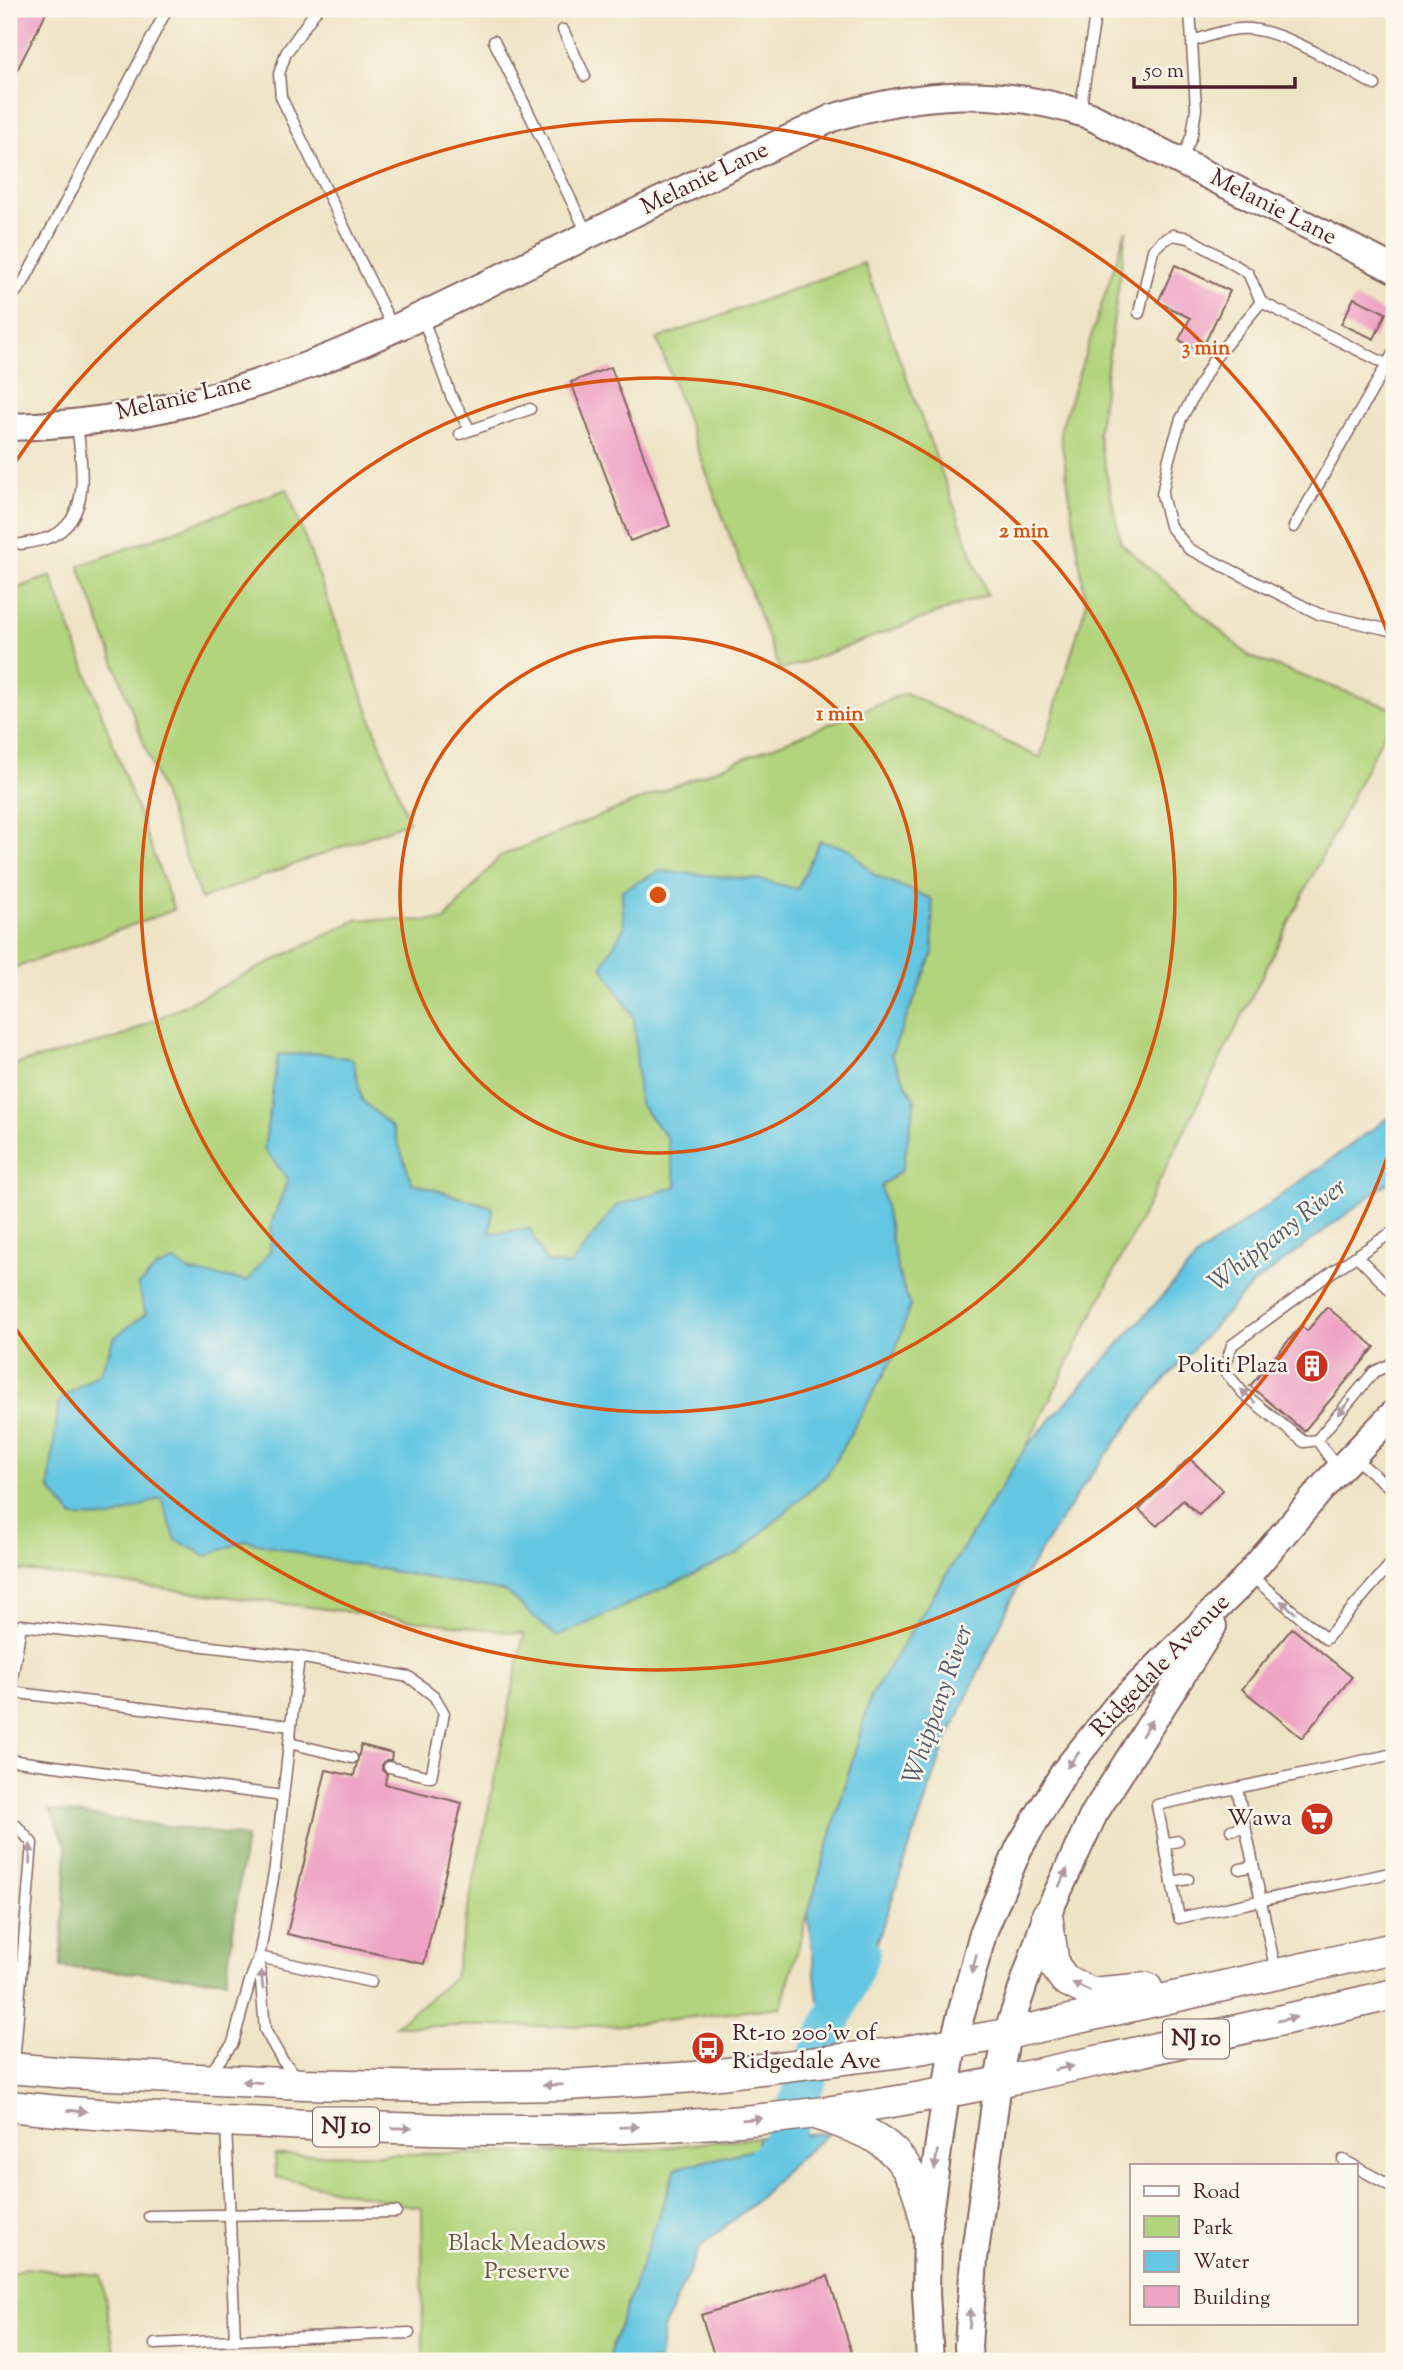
<svg xmlns="http://www.w3.org/2000/svg" width="1403" height="2370" viewBox="0 0 1403 2370" font-family="'Sorts Mill Goudy',serif">
<rect width="100%" height="100%" fill="#fbf7ec"/>
<filter id="ink" filterUnits="userSpaceOnUse"><feTurbulence type="fractalNoise" baseFrequency=".0143" numOctaves="2"/><feDisplacementMap in="SourceGraphic" scale="14" xChannelSelector="R" yChannelSelector="G"/><feConvolveMatrix kernelMatrix="1 2 1 2 8 2 1 2 1" color-interpolation-filters="sRGB"/></filter>
<filter id="wash" filterUnits="userSpaceOnUse"><feTurbulence type="fractalNoise" baseFrequency=".00686" numOctaves="4" result="noise"/><feDisplacementMap in="SourceGraphic" scale="28" xChannelSelector="R" yChannelSelector="G"/><feGaussianBlur stdDeviation="1.57" result="paint"/><feColorMatrix in="noise" values="0 0 0 0 0 0 0 0 0 0 0 0 0 0 0 0 0 1.4 0 .05"/><feComposite in="paint" operator="in"/></filter>
<g filter="url(#wash)">
<rect width="100%" height="100%" fill="#efe3c5"/>
<g fill="#b2d47d" stroke="#7e7a54" stroke-width="2">
<polygon points="1126,230 1098,434 1121,543 1250,657 1394,709 1394,713 1026,1447 871,1696 781,2007 612,2026 396,2026 454,1978 524,1634 9,1569 9,1066 118,1038 358,919 444,921 500,856 906,693 1040,758 1086,605 1060,431"/>
<polygon points="864,263 987,595 780,671 657,339"/>
<polygon points="287,489 409,822 201,899 79,566"/>
<polygon points="51,576 174,910 9,970 9,591"/>
<polygon points="758,2137 757,2149 676,2168 607,2361 423,2361 422,2208 276,2177 275,2155 620,2152"/>
<polygon points="25,2268 101,2275 116,2361 9,2361 9,2275"/>
</g>
<polygon fill="#8db66c" stroke="#6c6a4c" stroke-width="2" points="50,1810 246,1837 226,1980 61,1967 67,1847"/>
<g fill="#64c6e2" stroke="#577286" stroke-width="2">
<polygon points="820,841 850,849 874,875 932,899 933,954 891,1055 915,1101 902,1170 881,1186 898,1271 910,1306 893,1358 827,1475 738,1554 557,1637 506,1592 309,1556 246,1540 207,1556 176,1540 161,1498 112,1518 73,1517 49,1488 59,1400 100,1373 115,1337 146,1314 138,1286 157,1267 174,1261 191,1272 248,1281 270,1251 272,1222 288,1179 264,1149 278,1055 319,1053 353,1059 362,1100 393,1128 412,1183 493,1207 490,1233 530,1229 546,1262 570,1266 616,1206 677,1186 667,1138 639,1103 634,1017 602,966 624,927 622,890 660,871 762,880 797,889"/>
<polygon points="1394,1114 1394,1178 1251,1286 1157,1388 1082,1487 1017,1588 944,1747 857,2001 818,2001 808,1914 871,1696 1026,1447 1201,1253"/>
<polygon points="829,2133 795,2161 755,2202 700,2247 663,2329 659,2361 607,2361 676,2168 757,2149 758,2137"/>
</g>
<g fill="none" stroke-linecap="round" stroke-linejoin="round">
<polyline stroke="#64c6e2" stroke-width="38" points="751,2176 777,2151 861,1953"/>
</g>
<g id="blocks">
<g fill="#eea3c4">
<polygon points="9,9 48,9 9,86"/>
<polygon points="1175,265 1230,291 1201,351 1179,340 1190,318 1158,302"/>
<polygon points="1354,298 1386,313 1374,339 1341,324"/>
<polygon points="611,367 670,526 630,541 571,382"/>
<polygon points="1327,1307 1375,1347 1304,1431 1250,1386 1301,1326 1307,1331"/>
<polygon points="1189,1458 1223,1490 1199,1515 1183,1500 1157,1526 1139,1510"/>
<polygon points="1292,1628 1352,1677 1302,1738 1242,1689"/>
<polygon points="361,1745 392,1753 391,1760 386,1760 382,1765 382,1770 387,1774 385,1784 462,1803 424,1964 287,1934 326,1770 354,1776"/>
<polygon points="828,2276 852,2353 823,2361 716,2361 701,2315"/>
</g>
</g>
</g>
<g filter="url(#ink)">
<use href="#blocks" fill-opacity="0" stroke="#846461" stroke-width="2"/>
<g fill="none" stroke-linecap="round" stroke-linejoin="round">
<defs>
<g id="lane">
<polyline points="317,9 286,53 279,74 281,97 393,328"/>
<polyline points="563,30 585,76"/>
<polyline points="494,41 588,235"/>
<path d="M 1193,41 C 1212,35 1232,27 1251,29 C 1289,33 1341,67 1375,85"/>
<polyline points="1080,112 1096,9"/>
<polyline points="1181,162 1192,135 1196,109 1190,9"/>
<polyline points="9,297 13,295 23,283 165,13"/>
<polyline points="1139,313 1153,250 1162,241 1173,235 1189,238 1248,273 1261,302"/>
<polyline points="423,319 451,396 470,430"/>
<polyline points="1394,368 1261,302 1214,359 1181,419 1169,458 1162,495 1170,526 1189,549 1319,614 1394,631"/>
<polyline points="460,434 530,409"/>
<polyline points="1294,527 1394,352"/>
<path d="M 21,544 C 33,542 47,540 58,533 C 93,509 80,458 77,422"/>
<polyline points="1357,1256 1394,1294"/>
<polyline points="1317,1440 1304,1442 1244,1394 1224,1370 1232,1345 1332,1272 1394,1231"/>
<polyline points="1352,1456 1394,1491"/>
<polyline points="1337,1468 1317,1440 1374,1372 1391,1364 1394,1365"/>
<polyline points="1251,1576 1326,1639 1394,1560"/>
<polyline points="299,1657 275,1867 259,1957 371,1982"/>
<polyline points="10,1692 291,1726"/>
<polyline points="9,1697 21,1625 299,1657 409,1677 434,1696 444,1713 431,1777 389,1767"/>
<polyline points="1394,1697 1394,1721"/>
<polyline points="289,1743 352,1758"/>
<polyline points="1394,1754 1157,1805 1179,1918 1394,1872"/>
<polyline points="9,1760 283,1796"/>
<polyline points="1237,1788 1276,1972"/>
<polyline points="9,1824 16,1825 32,1843 14,2064"/>
<polyline points="1231,1830 1245,1827"/>
<polyline points="1164,1844 1178,1841"/>
<polyline points="1240,1869 1253,1866"/>
<polyline points="1172,1882 1188,1879"/>
<polyline points="9,1988 20,1989"/>
<polyline points="210,2073 233,2043 250,1981 259,1957 265,2030 282,2060 297,2076"/>
<polyline points="226,2125 235,2340 409,2333"/>
<polyline points="1343,2160 1353,2165"/>
<polyline points="1356,2167 1394,2188"/>
<polyline points="149,2216 396,2212"/>
<polyline points="155,2344 235,2340"/>
</g>
<g id="secondary">
<path d="M 9,427 C 112,425 218,400 314,363 C 386,335 456,299 526,265 C 628,216 730,167 832,118 C 920,91 1000,86 1088,115 L 1394,269"/>
<polyline points="930,2361 926,2293 927,2228 953,2044 983,1933 1019,1848 1064,1772 1116,1707 1239,1586 1330,1479 1394,1413"/>
<polyline points="969,2361 968,2346 974,2259 998,2082 1007,2034 1047,1915 1094,1814 1213,1626"/>
</g>
<g id="primary">
<polyline points="1047,1915 1054,1965 1065,1980 1091,1993 1147,1988"/>
<polyline points="9,2068 68,2073 304,2084 435,2087 566,2085 695,2077 901,2052 1007,2034 1394,1948"/>
<path d="M 9,2106 C 95,2116 182,2119 268,2123 C 451,2132 634,2136 816,2113 C 914,2101 1010,2080 1106,2059 C 1202,2038 1299,2017 1394,1994"/>
<path d="M 821,2116 C 860,2129 894,2139 913,2180 C 920,2194 923,2212 927,2228"/>
</g>
</defs>
<use href="#lane" stroke="#846461" stroke-width="13"/>
<use href="#secondary" stroke="#846461" stroke-width="30"/>
<use href="#primary" stroke="#846461" stroke-width="33"/>
<use href="#lane" stroke="#fff" stroke-width="10"/>
<use href="#secondary" stroke="#fff" stroke-width="26"/>
<use href="#primary" stroke="#fff" stroke-width="30"/>
</g>
<defs><path id="oneway-solid" d="M-6-.8H1V-3.2L6.5 0L1 3.2V.8H-6Z" transform="scale(1.75)"/></defs>
<g fill="#ae9aa0">
<use href="#oneway-solid" transform="translate(1248 1396) rotate(-137)"/>
<use href="#oneway-solid" transform="translate(1344 1407) rotate(130)"/>
<use href="#oneway-solid" transform="translate(1288 1607) rotate(-140)"/>
<use href="#oneway-solid" transform="translate(1147 1728) rotate(-57)"/>
<use href="#oneway-solid" transform="translate(1073 1760) rotate(128)"/>
<use href="#oneway-solid" transform="translate(30 1854) rotate(-88)"/>
<use href="#oneway-solid" transform="translate(1063 1878) rotate(-65)"/>
<use href="#oneway-solid" transform="translate(974 1964) rotate(105)"/>
<use href="#oneway-solid" transform="translate(262 1980) rotate(-96)"/>
<use href="#oneway-solid" transform="translate(1081 1987) rotate(-155)"/>
<use href="#oneway-solid" transform="translate(1287 2019) rotate(-12)"/>
<use href="#oneway-solid" transform="translate(1064 2068) rotate(-12)"/>
<use href="#oneway-solid" transform="translate(252 2082) rotate(-177)"/>
<use href="#oneway-solid" transform="translate(553 2085) rotate(179)"/>
<use href="#oneway-solid" transform="translate(77 2111) rotate(4)"/>
<use href="#oneway-solid" transform="translate(752 2119) rotate(-5)"/>
<use href="#oneway-solid" transform="translate(629 2127) rotate(-2)"/>
<use href="#oneway-solid" transform="translate(402 2128) rotate(1)"/>
<use href="#oneway-solid" transform="translate(936 2160) rotate(98)"/>
<use href="#oneway-solid" transform="translate(970 2318) rotate(-86)"/>
</g>
</g>
<g fill="none" stroke="#d8530f" stroke-width="3.5">
<circle cx="658" cy="895" r="258"/>
<circle cx="658" cy="895" r="517"/>
<path d="M1393 1141A775 775 0 0 1 12 1323M12 467A775 775 0 0 1 1393 649"/>
</g>
<defs>
<symbol id="building-disc" viewBox="-11 -11 22 22"><circle r="9.5" fill="#c8321e" stroke="#fbf7ec"/><path d="M-4-6H4V6H1V3H-1V6H-4ZM-2.5-4.3h1.7v1.8h-1.7ZM.8-4.3h1.7v1.8H.8ZM-2.5-1h1.7V.8h-1.7ZM.8-1h1.7V.8H.8Z" fill="#fff"/></symbol>
<symbol id="supermarket-disc" viewBox="-11 -11 22 22"><circle r="9.5" fill="#c8321e" stroke="#fbf7ec"/><path d="M-6-5.5h2.5l.6 2H6L4.5 2H-2.5L-4.4-4H-6ZM-1.5 3.2a1.3 1.3 0 1 0 .1 0ZM3 3.2a1.3 1.3 0 1 0 .1 0Z" fill="#fff"/></symbol>
<symbol id="bus-disc" viewBox="-11 -11 22 22"><circle r="9.5" fill="#c8321e" stroke="#fbf7ec"/><path d="M-5-6H5V4H4V6H2V4H-2V6H-4V4H-5ZM-3.5-4V0h7V-4ZM-3.5 1.2v1.5H-2V1.2ZM2 1.2v1.5H3.5V1.2Z" fill="#fff"/></symbol>
</defs>
<g fill-rule="evenodd">
<use href="#building-disc" x="1293" y="1347" width="38" height="38"/>
<use href="#supermarket-disc" x="1298" y="1800" width="38" height="38"/>
<use href="#bus-disc" x="689" y="2029" width="38" height="38"/>
</g>
<g text-anchor="middle" dominant-baseline="central" stroke-width="5" stroke-linejoin="round" paint-order="stroke">
<g fill="#fbf7ec" stroke="#7f6065" stroke-width="2">
<rect x="1163" y="2019.5" width="66" height="39" rx="5"/>
<rect x="313" y="2107.5" width="66" height="39" rx="5"/>
</g>
<g font-size="23" font-weight="bold" fill="#4a1f2b">
<text x="1196" y="2039">NJ 10</text>
<text x="346" y="2127">NJ 10</text>
</g>
<g font-size="24" fill="#4a1f2b" stroke="#fbf7ec">
<text transform="translate(705 179) rotate(-26)">Melanie Lane</text>
<text transform="translate(1273 208) rotate(27)">Melanie Lane</text>
<text transform="translate(184 398) rotate(-13)">Melanie Lane</text>
<text transform="translate(1161 1666) rotate(-46)">Ridgedale Avenue</text>
</g>
<g font-size="24" fill="#4a1f2b" stroke="#fbf7ec" text-anchor="end">
<text x="1288" y="1366">Politi Plaza</text>
<text x="1292" y="1819">Wawa</text>
<text x="732" y="2034" text-anchor="start">Rt-10 200'w of<tspan x="732" dy="28">Ridgedale Ave</tspan></text>
</g>
<g font-size="24" fill="#695544" stroke="#fbf7ec">
<text x="527" y="2244">Black Meadows<tspan x="527" dy="28">Preserve</tspan></text>
</g>
<g font-size="26" font-style="italic" fill="#53596b" stroke="#fbf7ec">
<text transform="translate(1278 1236) rotate(-38)">Whippany River</text>
<text transform="translate(939 1705) rotate(-71)">Whippany River</text>
</g>
</g>
<circle cx="658" cy="895" r="10" fill="#d8530f" stroke="#fbf7ec" stroke-width="3.5"/>
<g font-size="21" text-anchor="middle" font-weight="bold" fill="#d8530f" stroke="#fbf7ec" stroke-width="5" stroke-linejoin="round" paint-order="stroke">
<text x="1206" y="354">3 min</text>
<text x="1024" y="537">2 min</text>
<text x="840" y="720">1 min</text>
</g>
<rect width="1403" height="2370" fill="none" stroke="#fbf7ec" stroke-width="35"/>
<rect x="1130" y="2164" width="228" height="161" fill="#fbf7ec" stroke="#b4a19f" stroke-width="2"/>
<rect x="1144" y="2186" width="35" height="10" fill="#ffffff" stroke="#b4a19f" stroke-width="2"/>
<text x="1193" y="2198" font-size="21" fill="#4a1f2b">Road</text>
<rect x="1144" y="2216" width="35" height="21" fill="#b2d47d" stroke="#b4a19f" stroke-width="2"/>
<text x="1193" y="2234" font-size="21" fill="#4a1f2b">Park</text>
<rect x="1144" y="2251" width="35" height="21" fill="#64c6e2" stroke="#b4a19f" stroke-width="2"/>
<text x="1193" y="2268" font-size="21" fill="#4a1f2b">Water</text>
<rect x="1144" y="2286" width="35" height="21" fill="#eea3c4" stroke="#b4a19f" stroke-width="2"/>
<text x="1193" y="2304" font-size="21" fill="#4a1f2b">Building</text>
<path d="M1134 77v10h161v-10" fill="none" stroke="#4a1f2b" stroke-width="3.5"/>
<text x="1144" y="77" font-size="21" fill="#4a1f2b" stroke="#fbf7ec" stroke-width="5" paint-order="stroke">50 m</text>
</svg>
